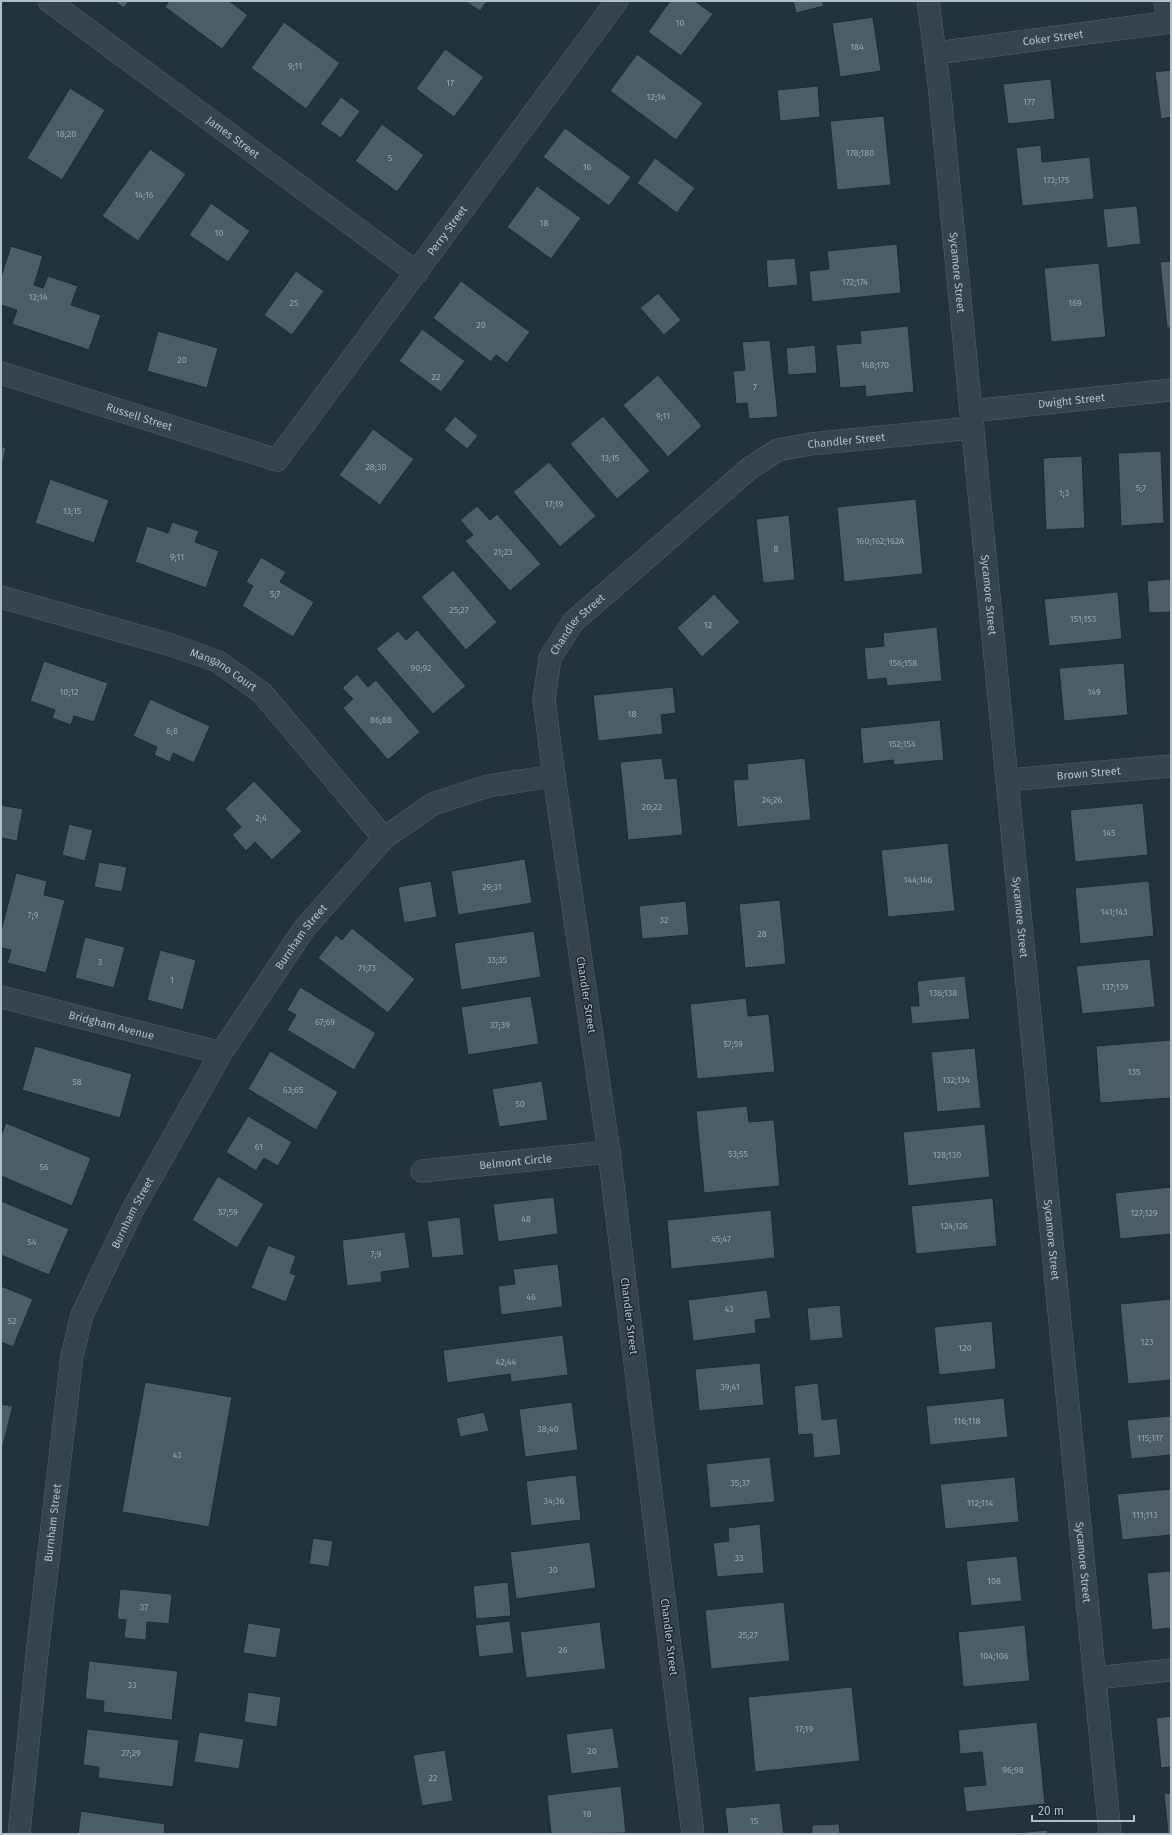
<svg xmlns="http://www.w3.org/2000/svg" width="1172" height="1835" viewBox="0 0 1172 1835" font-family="'Fira Sans',sans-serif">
<rect width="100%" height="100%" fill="#23333c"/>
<g fill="#4b5d67" stroke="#1e2b33">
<polygon points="114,1 129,1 124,8"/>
<polygon points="169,1 229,1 248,15 222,49 165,7"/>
<polygon points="465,1 487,1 480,11"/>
<polygon points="670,1 695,1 713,14 681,56 648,32"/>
<polygon points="793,1 822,1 824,6 796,13"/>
<polygon points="873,17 881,71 840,77 832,23"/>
<polygon points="284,22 340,63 306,109 251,68"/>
<polygon points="445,49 484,77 454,117 416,89"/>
<polygon points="637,54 703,103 676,140 610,91"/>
<polygon points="1171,70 1171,117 1161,119 1155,72"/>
<polygon points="1051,79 1055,119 1008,124 1003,84"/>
<polygon points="818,86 820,117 780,121 777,90"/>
<polygon points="70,88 105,110 62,180 27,158"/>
<polygon points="341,97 360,111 341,138 320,124"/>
<polygon points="884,116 891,185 837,190 830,121"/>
<polygon points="382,124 424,155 397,192 355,161"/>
<polygon points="565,128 631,177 609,206 543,157"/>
<polygon points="1041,145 1042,162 1090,157 1094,199 1022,206 1016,148"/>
<polygon points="150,149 186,174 138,241 102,216"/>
<polygon points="655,158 695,188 677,213 637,183"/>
<polygon points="537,186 581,218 551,259 507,227"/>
<polygon points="211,203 250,231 228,262 189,235"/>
<polygon points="1137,206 1141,244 1107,248 1103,209"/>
<polygon points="897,244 901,293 812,302 809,271 829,269 827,251"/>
<polygon points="11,246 43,256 34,285 43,288 48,276 78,286 71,305 101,315 89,350 12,324 17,310 1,305 1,277"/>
<polygon points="795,258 798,285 768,288 766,260"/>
<polygon points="1171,261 1171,328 1167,328 1160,262"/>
<polygon points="1099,263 1106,337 1051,342 1044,268"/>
<polygon points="296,271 324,291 292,335 264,315"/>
<polygon points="461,281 530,332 507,363 496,355 491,362 433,318"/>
<polygon points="658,293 681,320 664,335 640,308"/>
<polygon points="908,326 914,392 866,397 865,386 840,388 836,345 861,343 860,331"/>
<polygon points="422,329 465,361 441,392 399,361"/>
<polygon points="158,331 218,348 207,388 147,371"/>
<polygon points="770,340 778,417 749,419 747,403 736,404 733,371 745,370 742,342"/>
<polygon points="815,345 817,373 788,375 786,348"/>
<polygon points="658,375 702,426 668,457 623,405"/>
<polygon points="455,416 478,436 467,449 444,430"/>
<polygon points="603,416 650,471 617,499 570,444"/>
<polygon points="373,429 414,459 380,505 339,475"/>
<polygon points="1,446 6,448 1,470"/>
<polygon points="1161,451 1164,523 1121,526 1118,453"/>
<polygon points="1082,456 1085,528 1046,530 1043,458"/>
<polygon points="549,462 596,516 560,547 513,492"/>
<polygon points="50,479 109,500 94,543 35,523"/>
<polygon points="916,499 923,574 844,582 837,507"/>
<polygon points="477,506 490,520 497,514 541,564 510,591 465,541 473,535 460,520"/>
<polygon points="789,515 795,580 763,583 756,519"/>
<polygon points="172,522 199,531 195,542 219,551 206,588 135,562 147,526 168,533"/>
<polygon points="261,557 286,572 280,582 314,602 293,637 242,606 253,586 246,582"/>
<polygon points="453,570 497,622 466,650 421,597"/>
<polygon points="1171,579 1171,612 1149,613 1147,581"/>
<polygon points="1118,592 1122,639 1049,646 1044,599"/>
<polygon points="714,594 740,622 702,657 677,628"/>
<polygon points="937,627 942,681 887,686 886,678 867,680 864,648 884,646 883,633"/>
<polygon points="417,630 466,686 433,714 376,649 398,631 406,640"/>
<polygon points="44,661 108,683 94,722 74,716 71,725 52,718 55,710 30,701"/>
<polygon points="1124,663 1128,715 1064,721 1059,668"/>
<polygon points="357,674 368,687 376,680 420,732 388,760 343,708 353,699 342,688"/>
<polygon points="673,687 676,713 661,715 663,734 598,741 593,695"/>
<polygon points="150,699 210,726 194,763 173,753 170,762 154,755 157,747 133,736"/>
<polygon points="940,720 944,760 894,765 893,760 863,764 860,728"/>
<polygon points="662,758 665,779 677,778 683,835 628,840 620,762"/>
<polygon points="805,758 811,820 737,827 733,780 748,779 747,764"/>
<polygon points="254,781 302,831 272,860 255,842 246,851 232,835 241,827 225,809"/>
<polygon points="1143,803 1148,855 1075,862 1070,810"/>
<polygon points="1,805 23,809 17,841 1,838"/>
<polygon points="69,824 93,830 85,861 62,855"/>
<polygon points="948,843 955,911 888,917 881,850"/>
<polygon points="525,859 532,903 458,915 451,871"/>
<polygon points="99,862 127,867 122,892 94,887"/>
<polygon points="16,873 47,881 44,895 65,900 46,973 7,963 11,950 1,948 1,931"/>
<polygon points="431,881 437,917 404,923 398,887"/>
<polygon points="1149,881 1154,936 1080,944 1075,888"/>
<polygon points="780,900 786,964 745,968 739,904"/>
<polygon points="686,901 689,935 642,939 639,906"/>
<polygon points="352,928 415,979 388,1013 318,958 336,935 342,940"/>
<polygon points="534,931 541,977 461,990 454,943"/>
<polygon points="85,937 125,947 114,988 75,978"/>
<polygon points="160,950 196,960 183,1010 147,1000"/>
<polygon points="1150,959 1155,1007 1082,1014 1076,966"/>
<polygon points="965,976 970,1019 912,1024 910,1006 919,1006 917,981"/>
<polygon points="300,987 376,1033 354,1070 287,1030 296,1015 287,1010"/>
<polygon points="531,996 539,1044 468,1055 461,1007"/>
<polygon points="746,998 748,1016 769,1014 775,1072 697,1079 690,1004"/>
<polygon points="1171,1040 1171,1098 1100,1103 1096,1046"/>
<polygon points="35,1046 132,1074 120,1118 22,1090"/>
<polygon points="975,1048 981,1108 937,1112 931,1052"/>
<polygon points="270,1051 338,1092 316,1130 248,1089"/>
<polygon points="542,1081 548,1120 499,1127 492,1089"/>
<polygon points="747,1106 749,1122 774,1120 780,1186 704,1193 696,1111"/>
<polygon points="248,1116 292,1142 278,1166 264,1158 256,1171 226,1152"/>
<polygon points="6,1123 91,1158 72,1206 1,1176 1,1135"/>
<polygon points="985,1124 990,1177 908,1186 903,1132"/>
<polygon points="218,1176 264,1204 237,1248 192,1220"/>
<polygon points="1171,1187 1171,1234 1120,1239 1115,1193"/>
<polygon points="554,1197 558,1234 498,1242 493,1204"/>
<polygon points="993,1198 997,1246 916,1254 911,1206"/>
<polygon points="1,1201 69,1229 49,1275 1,1255"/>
<polygon points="771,1210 775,1258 671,1269 667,1220"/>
<polygon points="460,1217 464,1255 432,1258 427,1221"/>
<polygon points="405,1232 410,1268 381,1272 382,1282 347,1286 342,1240"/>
<polygon points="268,1245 296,1256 290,1273 296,1275 286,1302 251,1288"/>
<polygon points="558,1264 563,1307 501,1315 498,1286 515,1284 513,1269"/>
<polygon points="1,1286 33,1299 13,1347 1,1342"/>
<polygon points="767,1290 771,1318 755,1320 756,1333 693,1341 688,1300"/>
<polygon points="1171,1299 1171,1380 1128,1384 1120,1304"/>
<polygon points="840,1305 843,1338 810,1341 807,1308"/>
<polygon points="992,1321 996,1369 939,1375 934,1327"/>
<polygon points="563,1335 568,1375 511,1382 510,1374 447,1383 443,1350"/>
<polygon points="760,1363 764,1405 699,1411 695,1369"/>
<polygon points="145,1382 232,1397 209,1527 122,1512"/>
<polygon points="818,1383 822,1420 837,1418 841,1455 814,1458 812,1434 798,1435 794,1386"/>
<polygon points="1004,1398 1008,1437 930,1445 926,1406"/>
<polygon points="572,1402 578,1450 525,1457 519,1409"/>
<polygon points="1,1404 13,1406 3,1445 1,1445"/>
<polygon points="484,1412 489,1431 460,1437 456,1418"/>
<polygon points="1171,1416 1171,1455 1131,1459 1127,1420"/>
<polygon points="770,1457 775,1502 710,1508 706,1464"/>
<polygon points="576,1475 581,1520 531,1526 526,1481"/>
<polygon points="1015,1477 1019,1522 945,1529 940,1484"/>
<polygon points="1171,1489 1171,1535 1122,1540 1117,1494"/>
<polygon points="760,1524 764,1573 717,1577 713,1543 729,1541 728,1528"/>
<polygon points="313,1538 333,1541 329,1567 309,1564"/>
<polygon points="590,1542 596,1588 516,1599 510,1552"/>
<polygon points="1017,1556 1022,1601 971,1606 966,1561"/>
<polygon points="1171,1571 1171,1628 1152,1630 1147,1573"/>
<polygon points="508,1582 511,1616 476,1619 473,1586"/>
<polygon points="120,1589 172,1594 169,1624 147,1622 146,1640 124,1638 126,1620 117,1619"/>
<polygon points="784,1602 790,1661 711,1669 705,1610"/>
<polygon points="510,1621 514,1653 479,1657 475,1625"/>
<polygon points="600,1622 606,1669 526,1678 520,1632"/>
<polygon points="248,1623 281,1628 276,1658 243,1653"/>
<polygon points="1025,1625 1030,1681 963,1687 958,1632"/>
<polygon points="89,1661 178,1671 172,1720 103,1712 104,1701 85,1699"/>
<polygon points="852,1687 860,1761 755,1772 748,1697"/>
<polygon points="248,1692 281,1697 277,1727 244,1722"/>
<polygon points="1171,1716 1171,1767 1161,1768 1156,1718"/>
<polygon points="1037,1722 1045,1804 966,1812 963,1787 986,1785 982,1752 960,1754 958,1730"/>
<polygon points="613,1728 619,1768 571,1774 566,1734"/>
<polygon points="87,1729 179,1740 173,1787 98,1778 99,1767 83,1765"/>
<polygon points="199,1732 244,1739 239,1769 194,1762"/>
<polygon points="445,1750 453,1801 422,1806 413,1755"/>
<polygon points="621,1786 626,1833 551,1834 547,1795"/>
<polygon points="1164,1793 1171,1793 1171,1834 1168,1834"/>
<polygon points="780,1803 784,1834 728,1834 725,1808"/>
<polygon points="81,1811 165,1824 164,1834 78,1834"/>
<polygon points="839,1824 840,1834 812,1834 812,1825"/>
<polygon points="1047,1830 1048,1834 1006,1834"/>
</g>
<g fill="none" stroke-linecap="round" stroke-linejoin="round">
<defs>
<g id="minor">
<path id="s1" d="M 49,1 L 417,273"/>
<path id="s2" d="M 928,1 L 939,84 L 1110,1834"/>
<polyline points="1165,1 1168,22"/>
<path id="s3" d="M 936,53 L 1171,22"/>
<path id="s4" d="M 1,373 L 277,460 L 617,1"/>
<path id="s5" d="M 971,411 L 1171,390"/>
<path id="s6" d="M 1,597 L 171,645 L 217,661 L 262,693 L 384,838"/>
<path id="s7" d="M 1007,780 L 1171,766"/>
<path id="s8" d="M 1,997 L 221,1053"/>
<path id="s9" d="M 422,1171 L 609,1152"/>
<polyline points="1095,1678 1171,1670"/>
<path id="s10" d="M 19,1834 L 37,1654 L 72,1356 L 82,1315 L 132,1211 L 221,1053 L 304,929 L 384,838 L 433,804 L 488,786 L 554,776"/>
<path id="s11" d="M 693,1834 L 609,1152 L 554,776 L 544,700 L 550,658 L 573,622 L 750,468 L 778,450 L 810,444 L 973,428"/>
</g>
</defs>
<use href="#minor" stroke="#55626a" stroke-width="23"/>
<use href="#minor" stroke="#36444c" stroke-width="22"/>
</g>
<g text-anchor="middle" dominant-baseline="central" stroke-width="3" stroke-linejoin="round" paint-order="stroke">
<g font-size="9" fill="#98a6b0">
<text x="680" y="23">10</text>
<text x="857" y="47">184</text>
<text x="295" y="66">9;11</text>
<text x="450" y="83">17</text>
<text x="656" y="97">12;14</text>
<text x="1029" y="102">177</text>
<text x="66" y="134">18;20</text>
<text x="860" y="153">178;180</text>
<text x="390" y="158">5</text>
<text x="587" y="167">16</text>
<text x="1056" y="180">173;175</text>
<text x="144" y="195">14;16</text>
<text x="544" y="223">18</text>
<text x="219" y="233">10</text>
<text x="855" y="282">172;174</text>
<text x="38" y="297">12;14</text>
<text x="294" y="303">25</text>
<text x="1075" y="303">169</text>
<text x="481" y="325">20</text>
<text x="182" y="360">20</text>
<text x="875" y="365">168;170</text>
<text x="436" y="377">22</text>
<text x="755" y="387">7</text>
<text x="663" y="416">9;11</text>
<text x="610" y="458">13;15</text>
<text x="376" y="467">28;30</text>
<text x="1141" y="488">5;7</text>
<text x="1064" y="493">1;3</text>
<text x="554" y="504">17;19</text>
<text x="72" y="511">13;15</text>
<text x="880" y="541">160;162;162A</text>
<text x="776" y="549">8</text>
<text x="503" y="552">21;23</text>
<text x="177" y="557">9;11</text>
<text x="275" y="594">5;7</text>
<text x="459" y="610">25;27</text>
<text x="1083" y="619">151;153</text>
<text x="708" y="625">12</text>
<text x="903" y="663">156;158</text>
<text x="421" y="668">90;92</text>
<text x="69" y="692">10;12</text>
<text x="1094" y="692">149</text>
<text x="632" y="714">18</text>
<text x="381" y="720">86;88</text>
<text x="172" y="731">6;8</text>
<text x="902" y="744">152;154</text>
<text x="772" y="800">24;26</text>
<text x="652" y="807">20;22</text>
<text x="261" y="818">2;4</text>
<text x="1109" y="833">145</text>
<text x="918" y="880">144;146</text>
<text x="492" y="887">29;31</text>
<text x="1114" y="912">141;143</text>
<text x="33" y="915">7;9</text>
<text x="664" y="920">32</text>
<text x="762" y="934">28</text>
<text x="497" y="960">33;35</text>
<text x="100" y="962">3</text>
<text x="367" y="968">71;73</text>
<text x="172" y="980">1</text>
<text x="1115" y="987">137;139</text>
<text x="943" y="993">136;138</text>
<text x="325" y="1022">67;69</text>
<text x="500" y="1025">37;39</text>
<text x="733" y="1044">57;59</text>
<text x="1134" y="1072">135</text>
<text x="956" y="1080">132;134</text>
<text x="77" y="1082">58</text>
<text x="293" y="1090">63;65</text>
<text x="520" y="1104">50</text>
<text x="259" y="1147">61</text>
<text x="738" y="1154">53;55</text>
<text x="947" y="1155">128;130</text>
<text x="44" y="1167">56</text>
<text x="228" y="1212">57;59</text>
<text x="1144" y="1213">127;129</text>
<text x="526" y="1219">48</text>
<text x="954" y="1226">124;126</text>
<text x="721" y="1239">45;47</text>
<text x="32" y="1242">54</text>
<text x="376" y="1254">7;9</text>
<text x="531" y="1297">46</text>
<text x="729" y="1309">43</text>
<text x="12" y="1321">52</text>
<text x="1147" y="1342">123</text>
<text x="965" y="1348">120</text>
<text x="506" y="1362">42;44</text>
<text x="730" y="1387">39;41</text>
<text x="967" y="1421">116;118</text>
<text x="548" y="1429">38;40</text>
<text x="1150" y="1438">115;117</text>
<text x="177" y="1455">43</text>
<text x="740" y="1483">35;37</text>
<text x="554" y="1501">34;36</text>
<text x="980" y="1503">112;114</text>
<text x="1145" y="1515">111;113</text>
<text x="739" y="1558">33</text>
<text x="553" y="1570">30</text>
<text x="994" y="1581">108</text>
<text x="144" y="1607">37</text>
<text x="748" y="1635">25;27</text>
<text x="563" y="1650">26</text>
<text x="994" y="1656">104;106</text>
<text x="132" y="1685">33</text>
<text x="804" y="1729">17;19</text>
<text x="592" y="1751">20</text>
<text x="131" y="1753">27;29</text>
<text x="1013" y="1770">96;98</text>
<text x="433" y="1778">22</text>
<text x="587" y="1814">18</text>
<text x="754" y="1821">15</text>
</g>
<g font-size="11" fill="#b2bfc8" stroke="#1c2931">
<text stroke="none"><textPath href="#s3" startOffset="118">Coker Street</textPath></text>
<text stroke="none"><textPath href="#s1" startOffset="229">James Street</textPath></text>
<text stroke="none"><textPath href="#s4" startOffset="575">Perry Street</textPath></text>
<text stroke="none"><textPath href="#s2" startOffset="273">Sycamore Street</textPath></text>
<text stroke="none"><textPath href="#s5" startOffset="101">Dwight Street</textPath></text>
<text stroke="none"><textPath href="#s4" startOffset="145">Russell Street</textPath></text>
<text stroke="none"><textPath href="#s11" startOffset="1566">Chandler Street</textPath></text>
<text stroke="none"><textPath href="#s2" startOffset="597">Sycamore Street</textPath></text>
<text stroke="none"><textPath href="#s11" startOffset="1230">Chandler Street</textPath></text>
<text stroke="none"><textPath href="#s6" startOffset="235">Mangano Court</textPath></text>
<text stroke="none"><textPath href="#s7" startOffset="82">Brown Street</textPath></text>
<text stroke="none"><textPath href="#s2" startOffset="921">Sycamore Street</textPath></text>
<text stroke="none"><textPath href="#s10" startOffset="961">Burnham Street</textPath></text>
<text transform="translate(586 995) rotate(81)">Chandler Street</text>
<text stroke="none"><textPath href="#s8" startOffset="114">Bridgham Avenue</textPath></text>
<text stroke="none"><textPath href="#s9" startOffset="94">Belmont Circle</textPath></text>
<text stroke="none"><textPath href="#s10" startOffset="637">Burnham Street</textPath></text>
<text stroke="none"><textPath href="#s2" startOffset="1245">Sycamore Street</textPath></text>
<text transform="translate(629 1316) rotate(83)">Chandler Street</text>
<text stroke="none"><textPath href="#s10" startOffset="313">Burnham Street</textPath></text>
<text stroke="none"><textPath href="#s2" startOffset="1569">Sycamore Street</textPath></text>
<text transform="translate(669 1637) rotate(83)">Chandler Street</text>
</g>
</g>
<rect width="1172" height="1835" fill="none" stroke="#b2bfc8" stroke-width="4"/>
<path d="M1032 1815v6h102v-6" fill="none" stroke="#b2bfc8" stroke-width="2"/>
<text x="1038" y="1815" font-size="12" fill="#b2bfc8" stroke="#1c2931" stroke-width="3" paint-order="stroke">20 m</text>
</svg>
